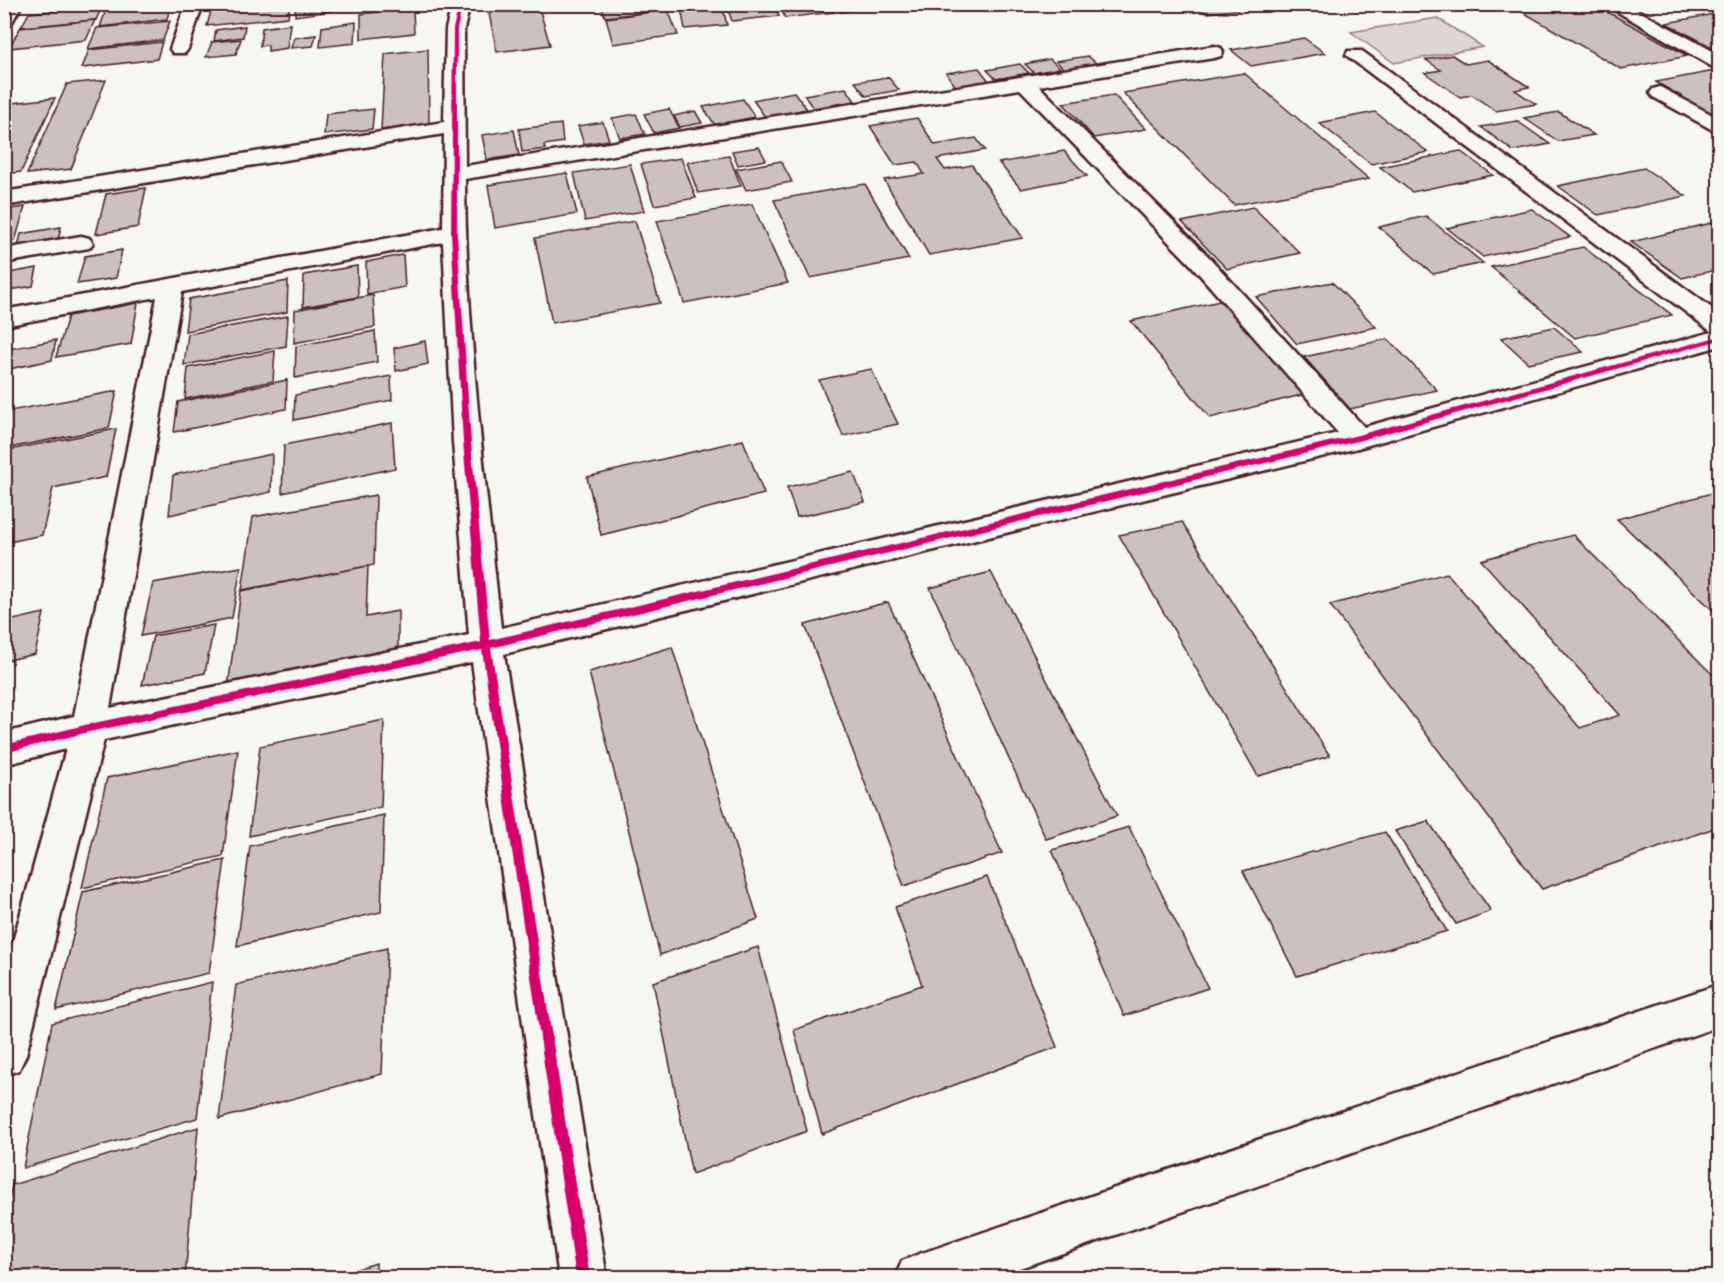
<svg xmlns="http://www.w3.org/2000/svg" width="1724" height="1282" viewBox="0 0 1724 1282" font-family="'Shantell Sans',sans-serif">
<rect width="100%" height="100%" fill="#f6f6f2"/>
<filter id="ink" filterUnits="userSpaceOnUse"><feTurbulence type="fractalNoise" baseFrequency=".0167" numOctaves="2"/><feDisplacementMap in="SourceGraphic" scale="12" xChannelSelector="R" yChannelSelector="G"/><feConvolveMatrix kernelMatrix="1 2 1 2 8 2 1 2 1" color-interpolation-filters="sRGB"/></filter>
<g filter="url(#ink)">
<polygon fill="#ddd6d5" stroke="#947a80" stroke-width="1.5" points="1437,18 1483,47 1394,63 1351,32"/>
<g fill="#ccc1c0" stroke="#4a1f2b" stroke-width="1.5">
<polygon points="131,4 171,4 167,19 100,27 107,7"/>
<polygon points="213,4 290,4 288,17 207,26"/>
<polygon points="296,4 383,4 295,16"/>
<polygon points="487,4 538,4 550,45 497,52"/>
<polygon points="601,4 672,4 674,9 605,17"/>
<polygon points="680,4 722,4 727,25 685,29"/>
<polygon points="726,4 774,4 779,16 732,21"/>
<polygon points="779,4 829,4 834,12 785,18"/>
<polygon points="836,4 887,4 888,6 840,12"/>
<polygon points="1196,4 1232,4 1238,10 1206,13"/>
<polygon points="1538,4 1593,4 1688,56 1621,69 1516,8"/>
<polygon points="102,6 96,20 21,27 29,13"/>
<polygon points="413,8 414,33 361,39 361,14"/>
<polygon points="668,10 678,35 613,44 606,18"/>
<polygon points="1720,13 1720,48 1716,49 1666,23"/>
<polygon points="95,20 86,40 9,48 20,28"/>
<polygon points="170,21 163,40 88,49 97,28"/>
<polygon points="356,22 355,43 320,47 322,27"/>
<polygon points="290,24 287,48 268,51 268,45 260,46 262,28"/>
<polygon points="245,26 243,37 214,41 216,30"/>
<polygon points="316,35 313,46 291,48 294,38"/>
<polygon points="1304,38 1325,53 1251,66 1231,50"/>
<polygon points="241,39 236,54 206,57 212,42"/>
<polygon points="162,42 157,59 82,68 89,50"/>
<polygon points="428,49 429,124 381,130 385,54"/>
<polygon points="1452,55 1466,64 1488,60 1529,87 1515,90 1536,104 1496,111 1472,95 1460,97 1425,73 1441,70 1426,60"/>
<polygon points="1088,56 1096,63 1064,69 1056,61"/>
<polygon points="1050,59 1060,68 1034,73 1025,64"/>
<polygon points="1020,64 1029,73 996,79 987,70"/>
<polygon points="979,68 989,81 956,87 946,73"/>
<polygon points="1720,70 1720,119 1656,82"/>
<polygon points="1244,73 1369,179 1234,205 1123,93"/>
<polygon points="888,77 899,90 866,96 855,82"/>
<polygon points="106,80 71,169 27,174 67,84"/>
<polygon points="846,88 855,101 813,108 804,95"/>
<polygon points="794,92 807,109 765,117 753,100"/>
<polygon points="1114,95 1146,129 1094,138 1063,103"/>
<polygon points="55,98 21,172 4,174 4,118 12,103"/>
<polygon points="743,99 755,117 715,125 703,107"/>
<polygon points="374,109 372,129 324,135 326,114"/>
<polygon points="669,109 679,128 654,133 644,114"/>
<polygon points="695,111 702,123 680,127 674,116"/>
<polygon points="1375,112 1428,152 1371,164 1319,123"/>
<polygon points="1559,112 1594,135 1558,141 1524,118"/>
<polygon points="636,114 645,134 620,138 612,118"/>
<polygon points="917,118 935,145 976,138 985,150 937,159 945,170 972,165 1023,238 929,255 884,180 924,174 917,162 895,165 870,126"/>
<polygon points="1517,121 1550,144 1513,151 1481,127"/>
<polygon points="603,122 609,140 584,144 578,126"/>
<polygon points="561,124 563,142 544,145 545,149 522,152 519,129"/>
<polygon points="514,130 519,155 487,160 482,135"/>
<polygon points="759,147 766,160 738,165 732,151"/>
<polygon points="1064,151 1087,176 1021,189 999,163"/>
<polygon points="1460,151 1493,175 1412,192 1380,167"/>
<polygon points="729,156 741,186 698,193 687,162"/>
<polygon points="681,158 696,198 654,205 641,164"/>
<polygon points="781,161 792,182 746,190 736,169"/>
<polygon points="630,164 644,211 585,221 574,173"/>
<polygon points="1644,168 1686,196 1598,215 1558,186"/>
<polygon points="567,173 577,214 495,228 488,185"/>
<polygon points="865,184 909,259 810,278 774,200"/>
<polygon points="146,188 138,227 96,234 106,194"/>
<polygon points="752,204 788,283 684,303 657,221"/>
<polygon points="25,207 15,241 4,243 4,210"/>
<polygon points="1253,207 1300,253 1227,269 1182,222"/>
<polygon points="1532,209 1570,237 1483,257 1447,228"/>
<polygon points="1426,216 1483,263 1433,274 1379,227"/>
<polygon points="635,221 660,303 552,323 535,238"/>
<polygon points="1720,221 1720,269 1682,278 1631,242"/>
<polygon points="61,227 58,240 18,247 21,234"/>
<polygon points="1583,247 1672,315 1575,338 1491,267"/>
<polygon points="122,250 116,278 77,284 85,256"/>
<polygon points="403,255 405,287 367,294 366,262"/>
<polygon points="357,266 358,297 303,307 304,275"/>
<polygon points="37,268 33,286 4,291 4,274"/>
<polygon points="288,281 287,312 185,331 189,299"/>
<polygon points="1332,282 1376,327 1297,344 1256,297"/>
<polygon points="373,295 375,327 294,343 295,310"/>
<polygon points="1224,300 1309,393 1210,418 1131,321"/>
<polygon points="138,303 131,344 56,357 68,316"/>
<polygon points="288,316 286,346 184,365 188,334"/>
<polygon points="1554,327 1583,352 1528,363 1501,338"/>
<polygon points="375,331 377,362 295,378 296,346"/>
<polygon points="1388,339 1437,390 1350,409 1304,357"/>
<polygon points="56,340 52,360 4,370 4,350"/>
<polygon points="425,341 428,364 396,371 394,348"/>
<polygon points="275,351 273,381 185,399 188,368"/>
<polygon points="871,369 898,424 843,436 819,380"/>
<polygon points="391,376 392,400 294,420 295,395"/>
<polygon points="287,380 286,409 174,432 178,402"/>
<polygon points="117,391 109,428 4,449 4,412"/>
<polygon points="392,423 395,468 282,493 284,445"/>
<polygon points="116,429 106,477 53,488 42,535 4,543 4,451"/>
<polygon points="743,440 764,494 601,535 587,477"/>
<polygon points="272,454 271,492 169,515 173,475"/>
<polygon points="853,472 865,502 797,517 787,487"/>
<polygon points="1719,491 1720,491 1720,617 1617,519"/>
<polygon points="376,495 374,565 242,590 253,517"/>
<polygon points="1182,522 1330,756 1258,776 1119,535"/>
<polygon points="1573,535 1720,682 1720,826 1542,889 1330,605 1447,573 1580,728 1620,715 1481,560"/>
<polygon points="368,566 366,617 398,611 398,651 228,687 241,591"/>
<polygon points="241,567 232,618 141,636 153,583"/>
<polygon points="991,572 1117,816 1046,839 930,588"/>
<polygon points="888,602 1002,853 904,886 805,625"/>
<polygon points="44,613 35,654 4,661 4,622"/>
<polygon points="214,625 205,673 142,685 153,636"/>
<polygon points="672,647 758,919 660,955 589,672"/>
<polygon points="384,720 381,807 249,836 260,746"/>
<polygon points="238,750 223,856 82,888 107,778"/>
<polygon points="384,815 381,912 237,946 250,846"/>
<polygon points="1428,821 1491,911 1456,924 1395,831"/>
<polygon points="1129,827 1208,988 1124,1016 1052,850"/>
<polygon points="1385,832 1447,931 1297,976 1243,871"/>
<polygon points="225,860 209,973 56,1010 83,892"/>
<polygon points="987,877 1057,1047 822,1134 794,1030 922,985 895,907"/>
<polygon points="758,947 807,1131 692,1174 653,982"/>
<polygon points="387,948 382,1074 219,1119 236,985"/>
<polygon points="212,982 197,1118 23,1168 52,1023"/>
<polygon points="198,1127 185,1278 4,1278 4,1226 12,1185"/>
<polygon points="376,1263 376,1278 329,1278"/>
</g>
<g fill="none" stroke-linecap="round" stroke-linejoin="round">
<defs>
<g id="minor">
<polygon points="5,4 22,4 10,26 4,27"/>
<polygon points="186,4 203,4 188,49 185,53 173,53 170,49"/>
<path d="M 452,4 L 470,4 L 464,29 L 465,166 L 1214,46 L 1221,48 L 1223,52 L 1221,56 L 1214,58 L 1039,86 L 1208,256 L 1364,427 L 1712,332 L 1346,55 L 1348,51 L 1362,51 L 1720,314 L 1720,346 L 1358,448 L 504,654 L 607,1278 L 559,1278 L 472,662 L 104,740 L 26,1055 L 19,1070 L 4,1076 L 4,974 L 66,749 L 4,765 L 4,733 L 74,716 L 157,297 L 4,326 L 4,310 L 443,228 L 444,134 L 4,206 L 4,192 L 444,122 L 446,29 ZM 1020,89 L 1192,266 L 1338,433 L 501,628 C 485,479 466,329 465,179 ZM 443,242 L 453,442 L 469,635 L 110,708 L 182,292 Z"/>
<polygon points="1604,4 1626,4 1720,55 1720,67 1711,66"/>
<polygon points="1660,87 1720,119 1720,134 1653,97 1650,93 1653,89"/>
<polygon points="81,236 89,238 93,243 89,248 4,263 4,249"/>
<polygon points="1720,984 1720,1026 991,1278 895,1278 902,1261 919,1254"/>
</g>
</defs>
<use href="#minor" stroke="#4a1f2b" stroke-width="5"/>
<use href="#minor" fill="#f6f6f2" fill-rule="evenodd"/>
<defs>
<polygon id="cycleway" points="459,4 463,4 457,29 457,233 471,442 490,640 1358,435 1720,336 1720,340 1358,441 491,648 590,1278 576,1278 482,650 89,732 4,753 4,745 89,724 481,642 463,442 451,233 453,29"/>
</defs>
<use href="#cycleway" stroke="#f6f6f2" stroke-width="4"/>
<use href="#cycleway" fill="#d6006c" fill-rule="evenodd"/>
</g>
</g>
<rect width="1724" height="1282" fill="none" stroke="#f6f6f2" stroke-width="24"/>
<rect x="12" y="12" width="1700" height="1258" fill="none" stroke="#4a1f2b" stroke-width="2" filter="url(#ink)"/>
</svg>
